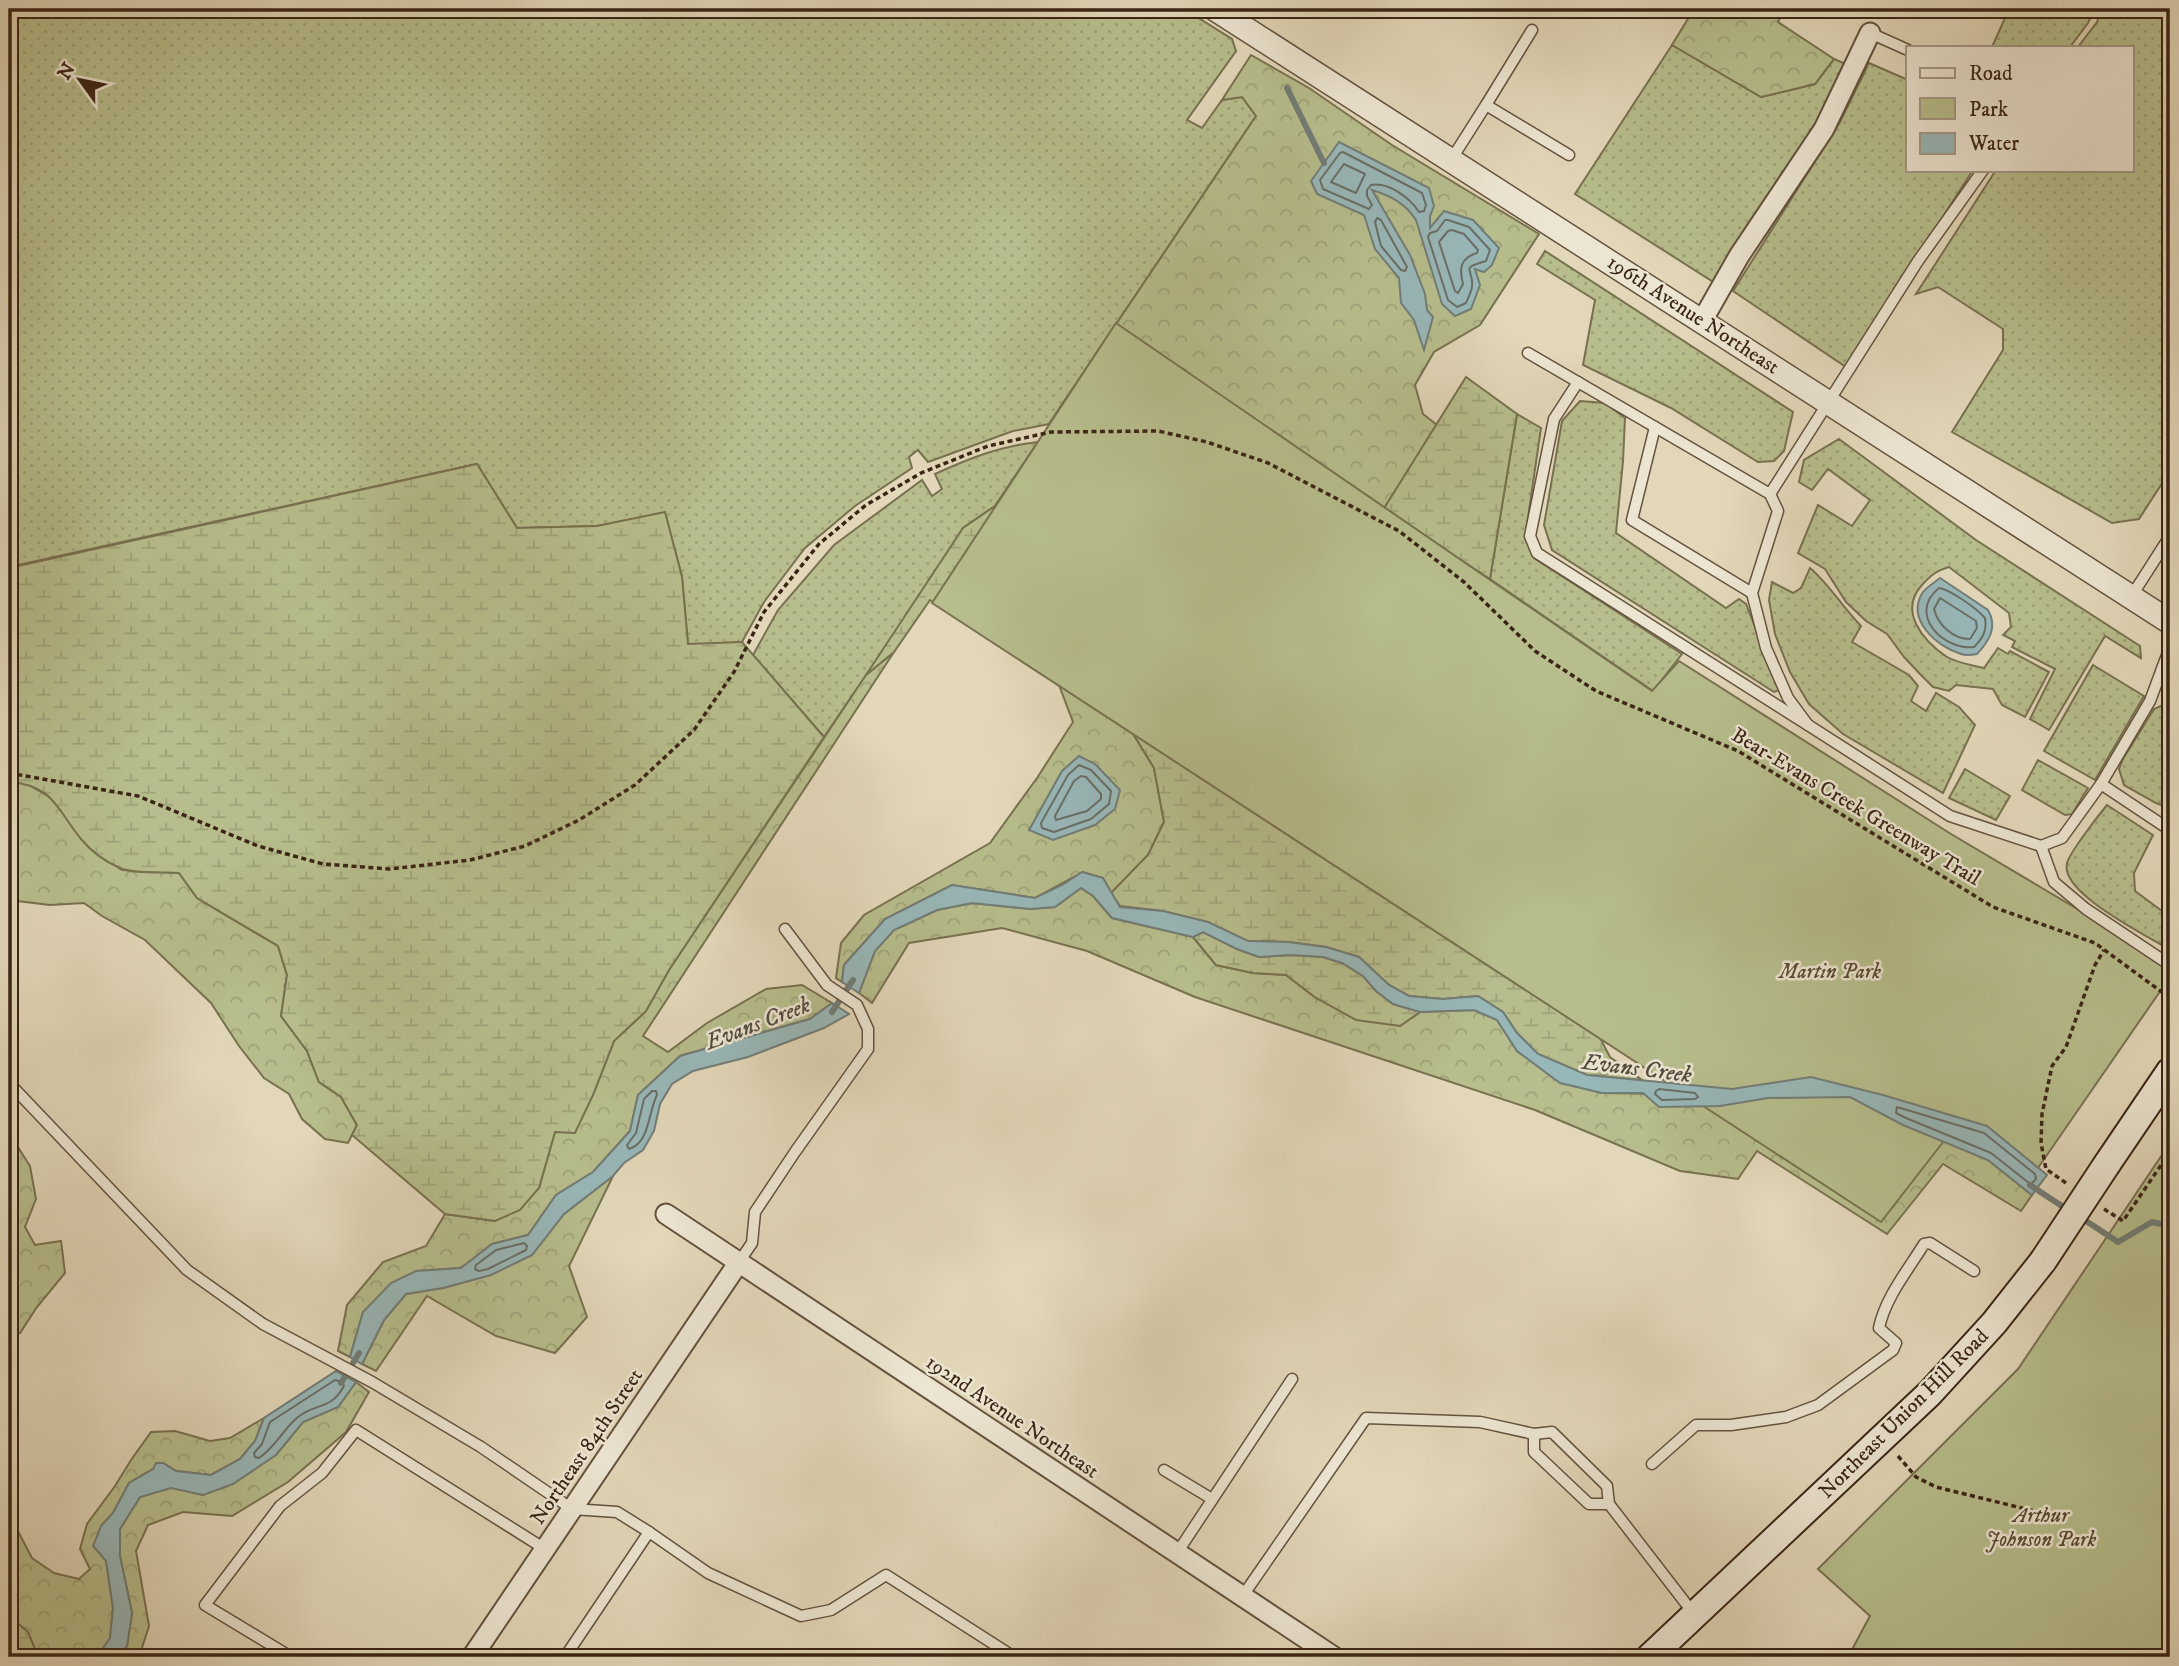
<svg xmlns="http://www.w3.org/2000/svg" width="2179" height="1666" viewBox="0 0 2179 1666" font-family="'IM FELL DW Pica',serif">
<defs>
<pattern id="grass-dots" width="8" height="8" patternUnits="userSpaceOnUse" patternTransform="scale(1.75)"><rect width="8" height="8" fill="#b7bd8c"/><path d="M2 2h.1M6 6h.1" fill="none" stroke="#9ea278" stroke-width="1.8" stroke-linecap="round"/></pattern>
<pattern id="forest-crowns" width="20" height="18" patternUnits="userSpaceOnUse" patternTransform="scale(1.75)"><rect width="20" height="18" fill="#b7bd8c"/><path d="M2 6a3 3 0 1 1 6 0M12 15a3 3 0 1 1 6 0" fill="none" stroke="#9ea278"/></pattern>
<pattern id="wetland-marsh" width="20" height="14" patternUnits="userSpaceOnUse" patternTransform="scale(1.75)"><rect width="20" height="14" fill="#b7bd8c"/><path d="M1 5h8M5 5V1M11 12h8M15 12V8" fill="none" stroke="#9ea278"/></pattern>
</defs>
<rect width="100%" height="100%" fill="#e2d7b9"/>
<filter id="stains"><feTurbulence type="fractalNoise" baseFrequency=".00286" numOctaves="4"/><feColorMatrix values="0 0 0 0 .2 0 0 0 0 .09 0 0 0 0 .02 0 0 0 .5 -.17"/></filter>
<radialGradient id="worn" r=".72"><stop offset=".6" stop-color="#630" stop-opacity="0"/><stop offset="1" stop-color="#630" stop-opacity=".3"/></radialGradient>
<g fill="url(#grass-dots)" stroke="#787150" stroke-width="2">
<polygon points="9,9 1184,9 1232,39 1236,51 1187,120 1202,128 1222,100 1242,97 1256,116 1049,424 1013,431 928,462 918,450 909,457 912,468 855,506 805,548 764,602 742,642 688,645 682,577 665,513 597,526 517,528 477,464 9,567"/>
<polygon points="2009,9 2094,9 2088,23 2070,47 1992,47"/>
<polygon points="2102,9 2170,9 2170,471 2139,519 2112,523 1952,432 2003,350 2003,329 1938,287 1916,294 1996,170 2132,170 2132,47 2078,47 2097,22"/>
<polygon points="1672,45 1761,97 1815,84 1834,59 1846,64 1812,131 1715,283 1575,194"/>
<polygon points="1869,63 1908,80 1908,170 1973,170 1846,367 1733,291 1840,122"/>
<polygon points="1545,251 1793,412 1784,451 1774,461 1758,462 1671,408 1583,365 1595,300 1537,264"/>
<polygon points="1580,401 1605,403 1625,418 1623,461 1616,533 1726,608 1739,599 1746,604 1780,690 1774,692 1552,550 1544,525 1562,421"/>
<polygon points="1517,414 1541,428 1525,538 1534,558 1682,654 1653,691 1490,579"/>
<path d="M 1839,439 L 1976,540 L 2140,646 L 2141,658 L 2105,636 L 2049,730 L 2030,719 L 2055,669 L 2012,647 L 2015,641 L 2003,635 L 2011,627 L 2009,613 L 1949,567 C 1936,571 1931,575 1922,585 C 1898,611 1923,641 1947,657 C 1957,663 1972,665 1984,668 L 1998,648 L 2008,654 L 2010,651 L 2049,672 L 2025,717 L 2002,705 L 1993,689 L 1956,685 L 1949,691 L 1933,687 L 1920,674 L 1904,657 L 1887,634 L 1866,621 L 1846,602 L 1825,569 L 1798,553 L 1818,505 L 1852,526 L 1870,500 L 1828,469 L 1812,490 L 1799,482 L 1804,460 Z"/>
<path d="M 1038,442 L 995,506 L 963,528 L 922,593 L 824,737 L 753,655 L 778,610 L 834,545 L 922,480 L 932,496 L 942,489 L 935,474 C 970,458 1000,446 1038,442 Z"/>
<path d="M 1810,568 C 1830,585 1843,608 1861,626 L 1852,642 L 1909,675 L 1918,686 L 1911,701 L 1926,711 L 1936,693 L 1959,707 L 1975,725 L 1943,793 L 1843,734 L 1809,704 L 1790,672 L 1775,634 L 1769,600 L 1772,582 L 1793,593 L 1801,588 Z"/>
<polygon points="2093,665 2144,696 2095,780 2044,751"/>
<polygon points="2170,702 2170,808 2156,803 2124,785 2119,769 2123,759 2154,709"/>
<polygon points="2038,760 2088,788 2072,814 2065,815 2022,790"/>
<polygon points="1965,769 2010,796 1996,820 1949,798"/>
<path d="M 2107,805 L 2153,835 L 2134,873 L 2135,891 L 2170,917 L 2170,950 C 2148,936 2059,893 2067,863 C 2070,852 2098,816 2107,805 Z"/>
</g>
<g fill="url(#forest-crowns)" stroke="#787150" stroke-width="2">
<polygon points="1694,9 1785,9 1778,22 1834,59 1815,84 1761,97 1672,45"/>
<polygon points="1251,55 1309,88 1392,145 1539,234 1480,325 1434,352 1415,385 1423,414 1437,425 1383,510 1049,424 1256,116 1242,97 1222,100"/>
<polygon points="894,652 643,1036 668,1052 707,1023 766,989 802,985 832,1003 810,1019 680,1056 638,1095 630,1131 593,1172 556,1195 528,1235 492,1244 461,1268 416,1271 363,1312 350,1357 338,1351 347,1305 383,1262 426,1246 445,1214 495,1221 539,1188 555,1131 593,1095 614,1041 646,1011 669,970 866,675"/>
<polygon points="1057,680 1121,714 1154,768 1164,822 1148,855 1111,893 1103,878 1083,872 1035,898 952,885 885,919 844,965 842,982 836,978 841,943 864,915 990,843 1037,778 1073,722"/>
<polygon points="9,779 25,783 55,800 81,838 94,851 122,870 179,873 197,898 278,946 287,975 281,1016 307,1051 319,1082 341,1097 357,1125 348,1143 325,1139 302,1119 289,1094 264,1078 239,1046 211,1003 145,940 102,916 84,903 50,905 9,900"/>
<polygon points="1081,888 1093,896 1112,918 1193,937 1216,965 1253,973 1286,975 1316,998 1400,1026 1420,1012 1474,1010 1497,1020 1517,1051 1560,1082 1602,1093 1850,1097 1988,1160 2032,1195 2021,1211 1943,1164 1887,1234 1757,1151 1738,1179 1680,1171 1535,1110 1195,997 1087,951 1002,928 909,943 872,1003 859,993 875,951 894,930 937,910 972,903 1030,909 1055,907"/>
<polygon points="9,1133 30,1166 36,1199 25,1227 35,1245 61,1241 65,1273 37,1307 20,1333 9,1335"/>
<polygon points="613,1176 569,1266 587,1317 555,1353 496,1336 427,1296 376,1371 362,1364 384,1320 406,1294 443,1288 490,1275 532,1255 564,1214"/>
<polygon points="356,1382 369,1392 346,1432 288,1482 232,1516 183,1512 148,1525 136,1551 149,1626 139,1657 117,1657 127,1646 132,1613 120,1556 120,1529 140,1497 171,1487 203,1495 276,1455 303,1422 338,1407"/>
<polygon points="264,1418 255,1441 240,1459 211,1475 176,1471 163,1463 129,1483 113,1513 101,1526 113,1608 110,1638 97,1657 38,1657 28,1632 9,1616 9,1514 32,1558 54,1573 79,1579 90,1569 80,1549 87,1524 115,1486 131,1460 151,1432 175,1431 210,1441 230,1438"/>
</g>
<g fill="url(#wetland-marsh)" stroke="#787150" stroke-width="2">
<polygon points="1466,377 1517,414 1490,579 1383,510"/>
<polygon points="1038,442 1585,1009 1610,1057 1642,1080 1587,1075 1538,1054 1517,1033 1503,1012 1478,996 1443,999 1409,996 1389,985 1359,957 1326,947 1288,942 1246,941 1208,922 1163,911 1120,906 1111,893 1148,855 1164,822 1154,768 1121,714 1057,680 930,600 894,652 866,675 963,528 995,506"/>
<path d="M 477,464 L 517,528 L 597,526 L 665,512 L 682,577 L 688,644 L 742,642 L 824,737 L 669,970 L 646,1011 L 614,1041 L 593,1095 L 575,1133 L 555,1132 L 539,1188 L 520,1210 L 495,1221 L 445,1214 L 352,1135 L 357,1125 L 341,1097 L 319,1082 L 307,1051 L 281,1016 L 287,975 L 278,946 L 197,898 L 179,873 C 166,872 131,874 120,868 C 106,862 91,851 81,839 C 57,810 54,785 9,782 L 9,568 Z"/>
<polygon points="1203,932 1237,949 1259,957 1291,955 1323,957 1342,963 1363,976 1376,991 1393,1004 1420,1012 1400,1026 1356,1020 1316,998 1286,975 1253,973 1216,965 1193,937"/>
<polygon points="9,1616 28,1632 38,1657 9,1657"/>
</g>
<g fill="#b7bd8c" stroke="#787150" stroke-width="2">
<polygon points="1116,323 1652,691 1679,661 1951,834 2170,964 2170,977 2038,1168 1961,1119 1881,1222 932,603"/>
<polygon points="2170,1143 2170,1657 1848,1657 1870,1616 1818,1569 2018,1369"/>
</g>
<g fill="#98b7b8" stroke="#727d77" stroke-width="2">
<path d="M 1339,142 L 1429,188 L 1434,206 L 1430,216 L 1430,228 L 1444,211 L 1473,220 L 1499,248 L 1492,265 L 1484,272 L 1475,269 L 1480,285 L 1471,309 L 1455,316 L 1442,304 L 1416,220 C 1405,203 1391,196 1372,190 L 1410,255 L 1425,294 L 1427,310 L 1433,317 L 1424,350 L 1414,320 L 1401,303 L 1399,278 L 1375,249 L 1364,215 L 1317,194 L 1311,181 Z"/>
<path d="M 1940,578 L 1988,610 C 1998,627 1989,641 1977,654 C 1972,655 1966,656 1961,654 C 1937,647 1905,619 1923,592 C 1927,587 1935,582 1940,578 Z"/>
<polygon points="1079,756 1095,764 1120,790 1115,809 1095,825 1053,840 1029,830 1062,771"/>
<polygon points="1082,872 1103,878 1120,907 1163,911 1208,922 1248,941 1288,942 1326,947 1359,957 1389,985 1409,996 1443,999 1478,996 1503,1012 1517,1033 1538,1054 1587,1075 1732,1089 1811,1077 1883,1095 1987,1126 2047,1175 2032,1195 1988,1160 1903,1125 1850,1097 1768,1098 1720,1106 1659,1107 1643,1093 1602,1093 1560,1083 1517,1051 1497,1020 1474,1010 1420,1012 1393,1004 1376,991 1363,976 1342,963 1323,957 1291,955 1259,957 1237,949 1203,932 1193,937 1112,918 1093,896 1081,888 1055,907 1030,909 972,903 937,910 894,930 875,951 859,993 842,982 844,965 885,919 952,885 1035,898 1064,884"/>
<polygon points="832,1003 849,1014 824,1028 748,1057 693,1071 672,1084 660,1104 654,1131 643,1150 624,1163 613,1176 564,1214 532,1255 491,1275 443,1288 406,1294 384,1320 362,1364 350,1357 363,1312 391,1283 416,1271 461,1268 492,1244 528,1235 556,1195 593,1172 630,1131 638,1095 680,1056 810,1019"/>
<polygon points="336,1371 356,1382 338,1407 303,1422 276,1455 233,1484 203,1495 171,1488 140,1497 120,1529 120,1556 132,1613 127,1646 117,1657 97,1657 110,1638 113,1608 106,1561 93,1546 101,1526 113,1513 129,1483 153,1469 156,1463 163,1463 176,1471 211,1475 240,1459 255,1441 264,1418"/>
</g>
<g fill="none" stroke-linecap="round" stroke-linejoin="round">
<g stroke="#696e66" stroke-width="2">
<path d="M 1343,152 L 1422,193 L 1426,205 L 1424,211 L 1419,212 C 1410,198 1389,182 1371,185 L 1367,190 L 1367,196 L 1372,205 L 1369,209 L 1323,189 L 1320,180 L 1340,153 Z"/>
<polygon points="1344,164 1365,174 1356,193 1331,182"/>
<polygon points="1377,218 1381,220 1407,267 1405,271 1401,270 1381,246 1375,222"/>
<path d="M 1445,220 L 1448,220 L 1469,227 L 1490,250 L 1486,261 C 1458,269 1474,268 1472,286 C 1472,291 1468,298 1466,303 L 1457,307 L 1448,300 L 1428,237 L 1430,233 L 1437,231 Z"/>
<path d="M 1452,230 L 1464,234 L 1478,250 L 1477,253 C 1460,258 1459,269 1463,284 L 1458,293 L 1455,291 L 1439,242 L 1448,231 Z"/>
<path d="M 1939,588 C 1951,590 1976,608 1985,618 C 1987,631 1983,638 1974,647 C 1945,651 1906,615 1939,588 Z"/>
<path d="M 1940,598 L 1976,621 L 1977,628 L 1970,639 C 1953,639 1938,625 1934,609 Z"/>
<polygon points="1079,765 1091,770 1111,791 1109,804 1091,819 1054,832 1042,828 1041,823 1068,775"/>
<polygon points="1081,776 1086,777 1101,794 1101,799 1087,811 1056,820 1055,816 1074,781"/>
<polygon points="1659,1089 1695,1093 1698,1097 1695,1099 1662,1100 1655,1094 1656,1091"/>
<path d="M 652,1091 L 656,1091 L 657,1095 C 648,1112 650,1143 629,1149 L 627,1145 L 636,1133 L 644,1099 Z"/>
<polygon points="1897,1107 1984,1133 2035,1174 2036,1179 2032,1183 2029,1183 1991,1153 1906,1118 1896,1113"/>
<polygon points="524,1243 527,1246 526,1250 488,1269 479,1271 475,1269 476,1265 496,1250"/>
<path d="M 335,1380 L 342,1382 L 344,1386 C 330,1411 317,1402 298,1417 C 283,1429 277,1446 259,1458 L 255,1457 L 254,1453 L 262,1444 L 270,1422 Z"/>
</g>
<g stroke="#727d77" stroke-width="6">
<polyline points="1287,88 1324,163"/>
<polyline points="832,1012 853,980"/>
<polyline points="2030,1185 2068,1210"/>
<polyline points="2080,1217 2118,1242 2152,1222 2170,1226"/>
<polyline points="341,1383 359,1353"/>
</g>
<defs>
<g id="service">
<polyline points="1870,33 1908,50"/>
<polyline points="1486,105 1532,30"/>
<polyline points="1451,160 1486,105 1569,155"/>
<polyline points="1528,353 1770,494 1918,261 1983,170"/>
<polyline points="1578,382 1554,419 1530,536 1537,553 1808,725"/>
<polyline points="1655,427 1632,520 1752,593 1778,511 1770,494"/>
<polyline points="1752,593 1766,648 1788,698 1808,725 1950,816 2041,846 2062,838 2101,784"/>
<polyline points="2131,597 2170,536"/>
<polyline points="2170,647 2150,701 2101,784 2170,830"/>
<polyline points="2041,846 2054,882 2086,909 2170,965"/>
<polyline points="9,1083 187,1270 263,1324 372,1382 481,1447 572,1509 617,1512 649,1532 708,1573 801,1616 831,1610 886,1575 1014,1657"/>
<polyline points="739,1262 752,1243 755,1212 795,1152 868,1049 868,1029 857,1005 827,985 785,929"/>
<polyline points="1534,1434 1534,1452 1589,1504 1609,1504"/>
<path d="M 1652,1464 L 1696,1425 L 1731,1425 L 1786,1417 L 1818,1405 L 1893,1350 L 1896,1343 L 1879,1328 C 1885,1298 1908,1270 1924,1244 L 1930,1243 L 1974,1271"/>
<polyline points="1164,1470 1212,1499"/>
<polyline points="1177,1553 1292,1379"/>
<polyline points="1242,1597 1366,1418 1480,1422 1534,1434 1552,1432 1607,1486 1609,1504 1694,1614"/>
<polyline points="291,1657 205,1605 280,1506 322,1473 356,1430 545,1549"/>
<polyline points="565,1657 649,1532"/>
</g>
<g id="minor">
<polyline points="1702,321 1739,256 1824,129 1870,33"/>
<polyline points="666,1214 1334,1657"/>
<polyline points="472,1657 739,1262"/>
</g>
<polyline id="tertiary" points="1215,9 2170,622"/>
<g id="secondary">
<polyline points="2107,1164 2170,1071"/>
<polyline points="1650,1657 1930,1393 1994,1323 2043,1261"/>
</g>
</defs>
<use href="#service" stroke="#64523e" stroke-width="13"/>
<use href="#minor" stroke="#64523e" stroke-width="23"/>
<use href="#tertiary" stroke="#64523e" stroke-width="26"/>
<use href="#secondary" stroke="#3a2515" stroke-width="30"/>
<g stroke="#3a2515" stroke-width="3.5" stroke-dasharray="5 3.5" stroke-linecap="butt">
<polyline points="9,773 138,796 258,846 323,864 390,869 470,860 525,846 579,820 635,785 694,730 734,672 764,612 819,544 866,505 921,473 988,446 1051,432 1158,431 1207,442 1268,463 1399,531 1464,582 1535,651 1596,691 1738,751 1993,907 2095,943 2170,998"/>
<polyline points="2066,1183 2046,1169 2041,1143 2042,1114 2052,1066 2066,1047 2095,965 2104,950"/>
<polyline points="2104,1209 2123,1221 2170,1152"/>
<polyline points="1898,1456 1916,1477 1936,1487 2034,1511"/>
</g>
<use href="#service" stroke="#ece5d2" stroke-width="10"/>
<use href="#minor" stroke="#ece5d2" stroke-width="19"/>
<use href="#tertiary" stroke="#ece5d2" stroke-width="23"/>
<use href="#secondary" stroke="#ece5d2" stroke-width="26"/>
<defs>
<polyline id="secondary-bridge" points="2043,1261 2107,1164"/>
</defs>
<use href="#secondary-bridge" stroke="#3a2515" stroke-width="30" stroke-linecap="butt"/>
<use href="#secondary-bridge" stroke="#ece5d2" stroke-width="26"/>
</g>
<g text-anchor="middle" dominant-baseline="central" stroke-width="5" stroke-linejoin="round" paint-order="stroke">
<g font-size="21" fill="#3a2515" stroke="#ece5d2">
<text transform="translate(1693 315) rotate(33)">196th Avenue Northeast</text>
<text transform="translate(1856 807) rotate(31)">Bear-Evans Creek Greenway Trail</text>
<text transform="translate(1904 1414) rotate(-45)">Northeast Union Hill Road</text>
<text transform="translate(1012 1417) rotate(34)">192nd Avenue Northeast</text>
<text transform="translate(587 1447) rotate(-56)">Northeast 84th Street</text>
</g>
<g font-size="21" font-style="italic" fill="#594b33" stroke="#ece5d2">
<text x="1830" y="972">Martin Park</text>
<text x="2041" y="1516">Arthur<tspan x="2041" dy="24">Johnson Park</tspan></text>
</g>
<g font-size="23" font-style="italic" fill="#524a3e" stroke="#ece5d2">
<text transform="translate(758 1024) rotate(-21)">Evans Creek</text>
<text transform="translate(1637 1069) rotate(7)">Evans Creek</text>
</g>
</g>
<rect width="2179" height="1666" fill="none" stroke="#e2d7b9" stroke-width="35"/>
<rect x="10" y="10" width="2158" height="1645" fill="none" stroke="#3a2515" stroke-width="3.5"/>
<rect x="18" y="18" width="2144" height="1631" fill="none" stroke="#3a2515" stroke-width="2"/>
<rect x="1906" y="46" width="228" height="126" fill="#ece5d2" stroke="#a59886" stroke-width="2"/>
<rect x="1920" y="68" width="35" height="10" fill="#ece5d2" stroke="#a59886" stroke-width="2"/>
<text x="1969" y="80" font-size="21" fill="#3a2515">Road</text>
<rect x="1920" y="98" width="35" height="21" fill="#b7bd8c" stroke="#a59886" stroke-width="2"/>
<text x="1969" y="116" font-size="21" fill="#3a2515">Park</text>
<rect x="1920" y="133" width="35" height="21" fill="#98b7b8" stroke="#a59886" stroke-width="2"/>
<text x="1969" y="150" font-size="21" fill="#3a2515">Water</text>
<g transform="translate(80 80) rotate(303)" stroke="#ece5d2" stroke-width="5" paint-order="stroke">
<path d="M0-5L12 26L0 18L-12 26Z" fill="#3a2515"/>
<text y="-10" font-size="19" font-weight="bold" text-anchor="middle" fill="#3a2515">N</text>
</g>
<rect width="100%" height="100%" filter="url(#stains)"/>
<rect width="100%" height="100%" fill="url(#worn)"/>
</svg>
